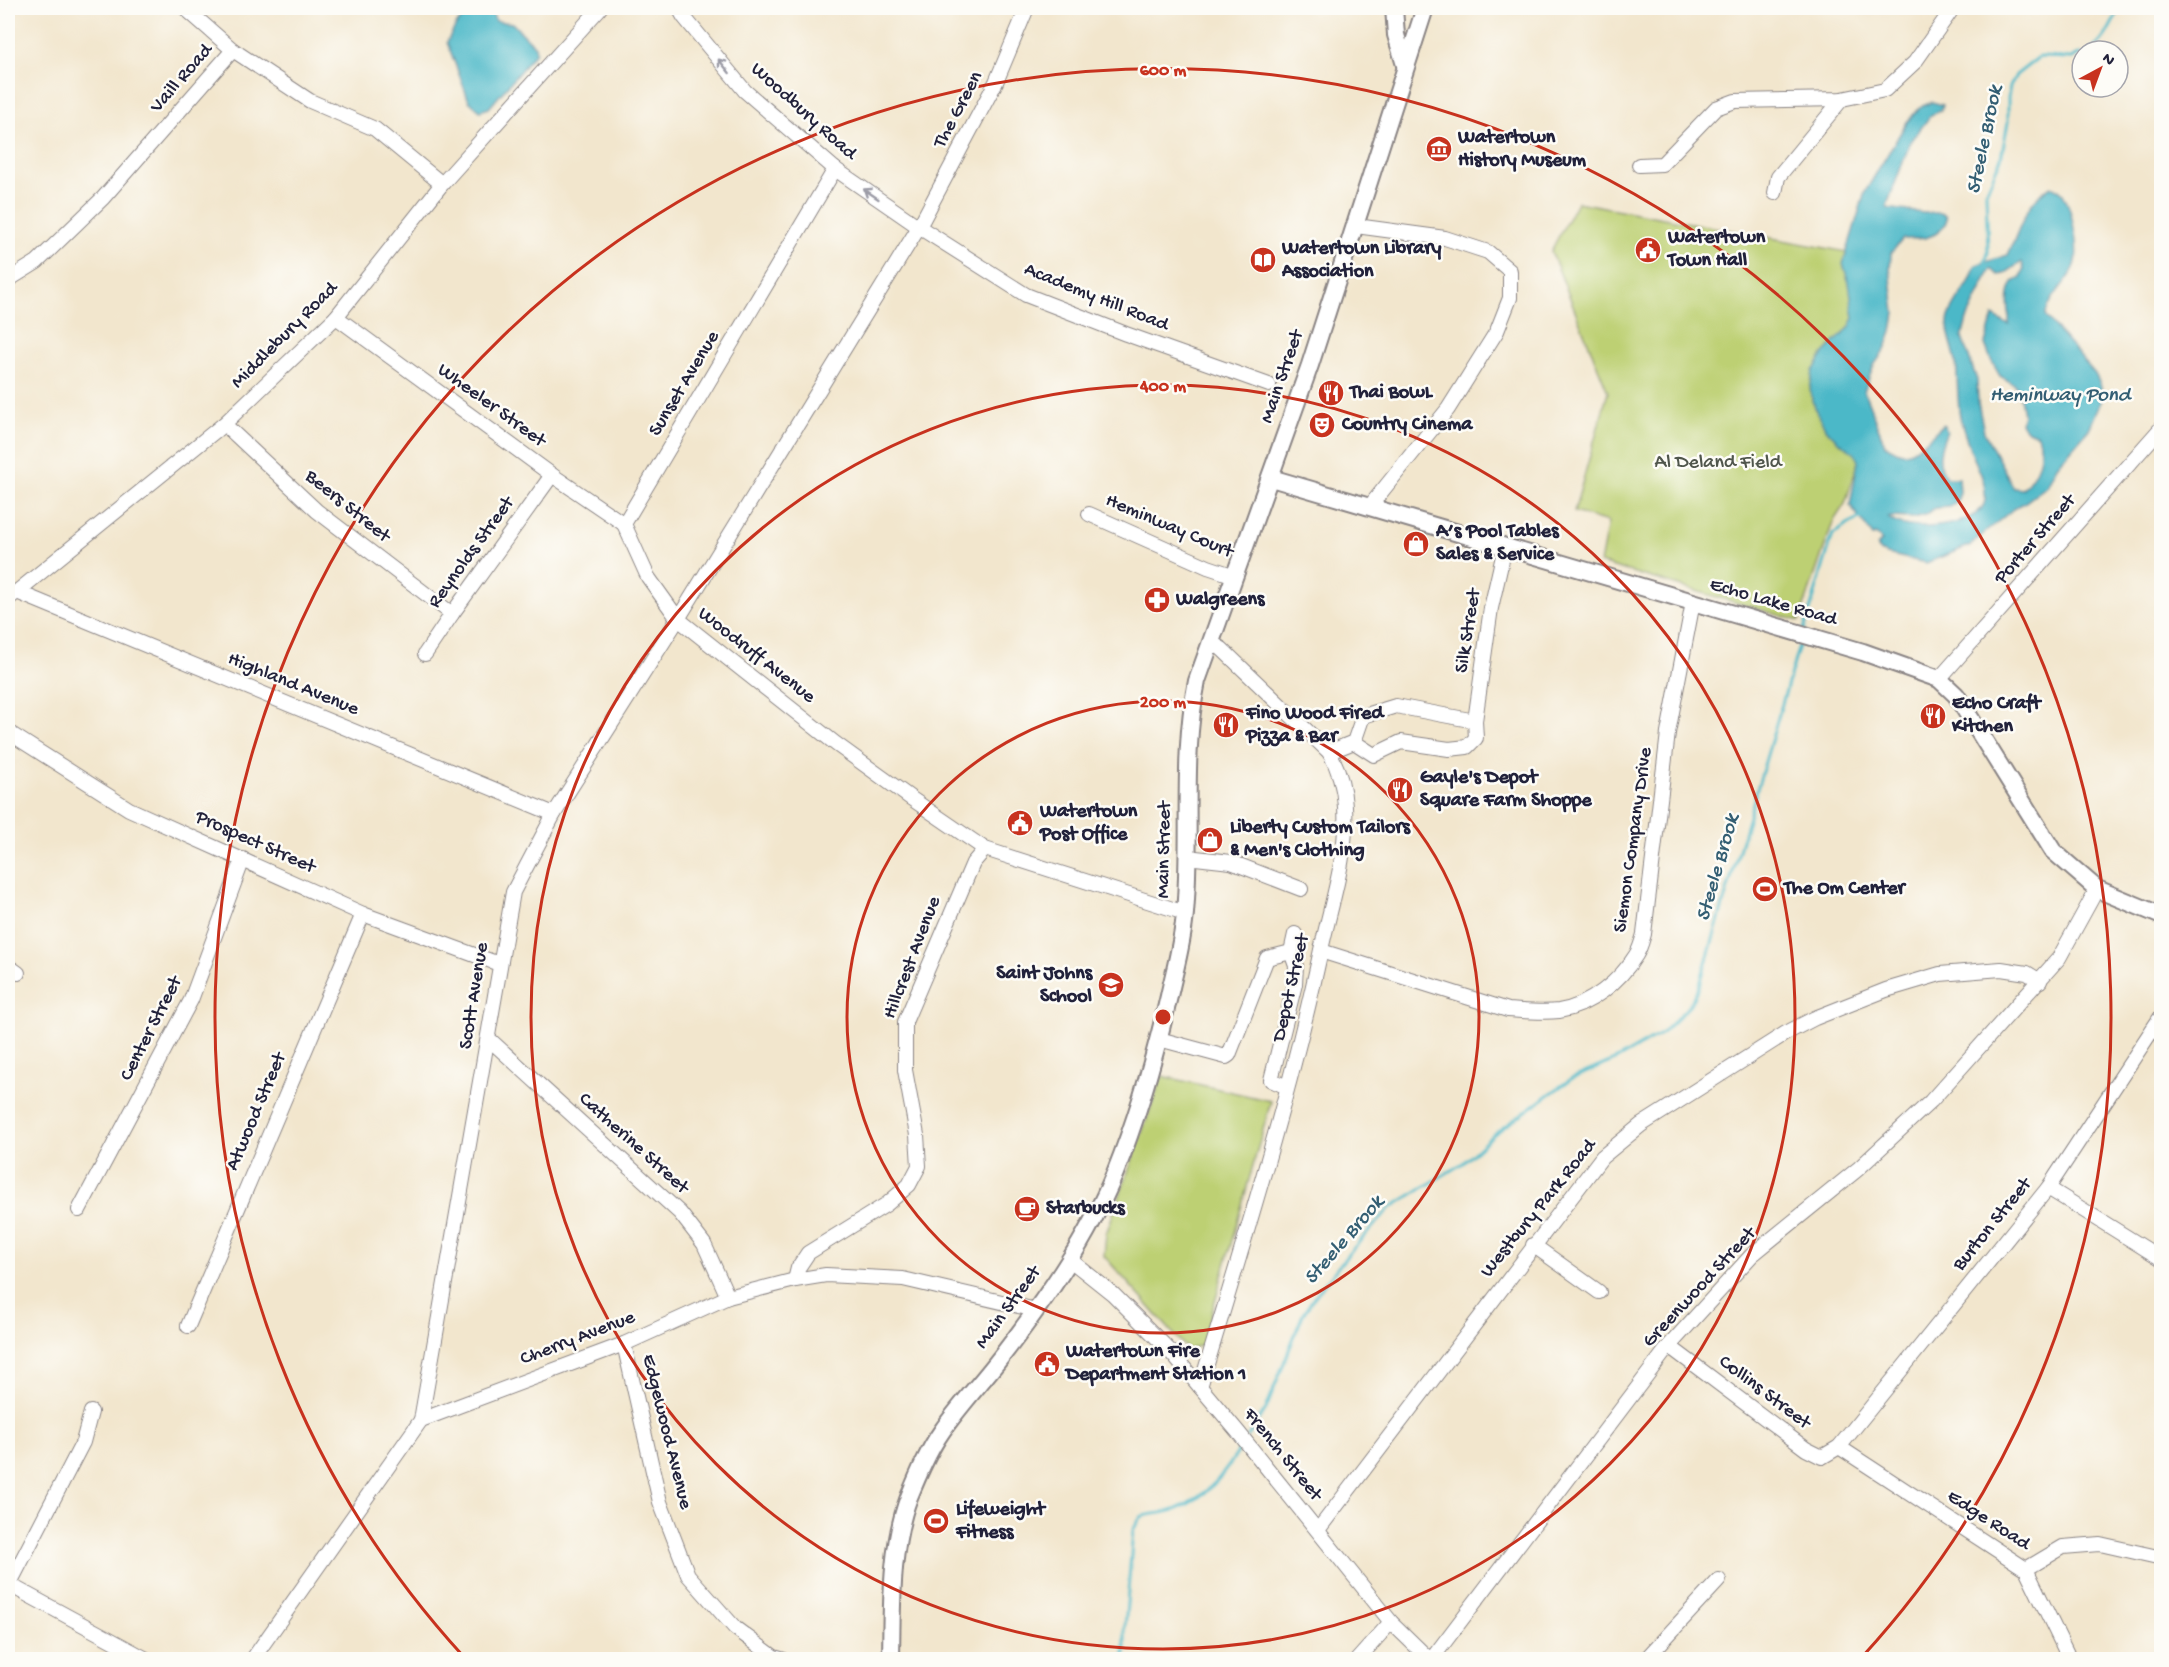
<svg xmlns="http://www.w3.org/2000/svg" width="2169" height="1667" viewBox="0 0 2169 1667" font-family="'Gochi Hand',sans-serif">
<rect width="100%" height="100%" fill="#fdfcf7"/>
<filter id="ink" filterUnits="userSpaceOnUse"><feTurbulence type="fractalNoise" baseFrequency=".0167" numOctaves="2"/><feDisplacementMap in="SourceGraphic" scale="12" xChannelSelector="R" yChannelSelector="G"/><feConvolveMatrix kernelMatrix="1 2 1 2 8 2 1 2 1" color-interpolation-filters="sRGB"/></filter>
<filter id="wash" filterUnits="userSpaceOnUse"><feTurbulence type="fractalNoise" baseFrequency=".008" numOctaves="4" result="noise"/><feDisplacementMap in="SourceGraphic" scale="24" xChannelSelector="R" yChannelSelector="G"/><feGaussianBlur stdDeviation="1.35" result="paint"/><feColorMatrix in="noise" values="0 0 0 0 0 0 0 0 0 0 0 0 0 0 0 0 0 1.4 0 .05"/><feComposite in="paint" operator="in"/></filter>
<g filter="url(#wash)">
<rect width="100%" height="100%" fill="#f2e6cd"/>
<g fill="#bdd073" stroke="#707957" stroke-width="1.5">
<polygon points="1577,202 1869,256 1858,351 1861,453 1845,504 1833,522 1799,621 1600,563 1608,522 1574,512 1608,392 1551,251"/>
<polygon points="1162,1076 1271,1101 1203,1344 1188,1350 1104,1256 1106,1234"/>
</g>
<g fill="#4cb8c8" stroke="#376d82" stroke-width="1.5" fill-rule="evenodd">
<path d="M 487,8 L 492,13 L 496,21 L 512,23 L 535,46 L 536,52 L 489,108 L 480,111 L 469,101 L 447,42 C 458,19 461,15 487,8 Z"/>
<path d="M 1932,102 L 1943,105 L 1941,110 L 1930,116 L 1910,143 L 1886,208 L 1924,213 L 1941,213 L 1946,216 C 1948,226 1938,234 1928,237 C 1921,240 1910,238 1903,239 L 1891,253 L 1890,269 L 1895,313 L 1892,332 L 1885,350 L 1874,365 L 1864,391 L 1885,445 C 1890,447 1898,453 1903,453 C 1915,454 1935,432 1943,424 L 1947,431 C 1940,448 1935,463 1947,478 L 1959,478 L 1960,492 L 1957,502 L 1950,507 L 1935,508 L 1927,514 L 1914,518 L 1888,517 C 1902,535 1982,528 1985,500 C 1987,478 1974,463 1968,443 C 1965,435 1962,426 1960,417 C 1957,399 1958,380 1956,362 C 1954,348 1945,331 1949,317 C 1953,305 1960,296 1967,286 C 1971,280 1973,271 1976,265 L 2008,255 C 2020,229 2025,202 2051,186 C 2057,189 2062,191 2065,198 C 2072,211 2081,254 2074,268 C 2065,285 2050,296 2045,316 L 2095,374 L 2101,386 L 2103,397 L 2089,429 L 2057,466 L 2047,486 L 2024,503 L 2013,509 L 1969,546 L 1926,563 L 1887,554 L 1880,551 L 1877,546 L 1882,541 L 1876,535 L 1873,536 L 1850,505 L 1858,461 L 1854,453 L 1838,441 L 1826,429 L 1817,414 L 1810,390 L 1813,371 L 1825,352 L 1849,328 L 1854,318 L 1849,283 L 1843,264 L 1865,192 L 1907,122 L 1920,107 ZM 2022,262 L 2024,270 L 2021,278 L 2013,282 C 2005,297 2010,309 2009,325 L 1993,316 L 1985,344 L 1991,360 L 2000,376 L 2014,384 L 2019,391 L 2023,414 L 2021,423 L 2028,431 L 2038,435 C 2045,456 2036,475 2022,489 L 2014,488 L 1984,432 L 1978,403 L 1977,380 L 1962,338 L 1967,319 L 1991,269 L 1999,275 L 2004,274 Z"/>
</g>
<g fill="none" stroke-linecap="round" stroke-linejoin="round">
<g stroke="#4cb8c8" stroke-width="3">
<path d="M 2089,51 C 2105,43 2112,23 2120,8"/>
<polyline points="1984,266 1988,252 1986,192 2001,158 2008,122 2008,97 2010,87 2016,75 2039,57 2072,58 2082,54"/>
<polyline points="1804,630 1833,534 1859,518 1863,519"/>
<polyline points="1248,1436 1266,1409 1303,1314 1315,1296 1350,1252 1390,1208 1463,1163 1494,1134 1571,1079 1617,1059 1662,1033 1688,1007 1699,987 1801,639"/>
<path d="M 1125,1660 L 1125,1628 L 1133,1530 L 1141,1517 C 1152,1513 1166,1514 1177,1509 C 1209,1496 1226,1472 1243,1444"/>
</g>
</g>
</g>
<g filter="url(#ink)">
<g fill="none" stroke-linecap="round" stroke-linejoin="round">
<defs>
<g id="minor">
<polyline points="185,8 233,50 310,101 375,129 442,184"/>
<polyline points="679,8 684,17 745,91 835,169 919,227 1026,295 1126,334 1269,385"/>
<polyline points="1639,165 1662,164 1716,108 1735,101 1842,99 1885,90 1915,62 1953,8"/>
<polyline points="1775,193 1778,177 1842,99"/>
<polyline points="1356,226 1445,238 1488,252 1510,271 1510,298 1497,331 1448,409 1370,506"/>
<polyline points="8,280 37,262 103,198 233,50"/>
<polyline points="336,317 552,475 624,524"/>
<polyline points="224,424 317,511 452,614"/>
<polyline points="1089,514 1208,567 1235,576"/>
<polyline points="624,524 648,577 678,619 836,744 912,799 985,849 1185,913"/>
<polyline points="624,524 835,169"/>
<polyline points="17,592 554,814"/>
<polyline points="8,599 224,424 336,317 442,184 600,8"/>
<polyline points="425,654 452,614 552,475"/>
<polyline points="1939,679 2162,427"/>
<polyline points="8,732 129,809 363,914 499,964"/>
<polyline points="1354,742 1374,755 1401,742 1449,749 1467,747 1476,738 1475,721"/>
<polyline points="1329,752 1354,742 1363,716 1396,706 1475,721 1491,608 1505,547"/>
<polyline points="1187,857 1231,862 1301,889"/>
<path d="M 1321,951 L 1508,1010 C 1525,1011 1542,1013 1559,1011 C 1590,1006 1620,981 1636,955 C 1640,949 1642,941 1644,934 L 1668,733 L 1693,602"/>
<polyline points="1291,952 1295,934"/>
<polyline points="8,966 18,973"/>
<polyline points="489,1039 680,1213 704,1244 728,1297"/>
<polyline points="1159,1039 1226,1057 1229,1055 1267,958 1291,952"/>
<polyline points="1287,1087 1271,1080 1295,984 1296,966 1291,952"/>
<polyline points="2048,1188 2162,1259"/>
<polyline points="79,1210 191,1000 243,859"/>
<polyline points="1533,1245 1599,1292"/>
<polyline points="1069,1259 1113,1294 1169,1350 1238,1432 1391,1622 1430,1660"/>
<polyline points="795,1280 798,1268 808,1253 887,1204 909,1185 919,1166 917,1135 905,1070 905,1022 973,863 985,849"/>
<polyline points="188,1326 363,914"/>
<polyline points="624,1344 660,1502 688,1575 735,1628 774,1657 784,1660"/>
<polyline points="1669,1346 1806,1449 1822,1457 1839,1447 2048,1188 2162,1015"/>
<path d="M 1200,1387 C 1244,1242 1289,1098 1321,950 C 1331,904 1348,855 1345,807 C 1344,787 1339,769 1329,752 L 1222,649 L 1210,642"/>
<polyline points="421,1420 513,892 554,814 678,619 919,227 996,82 1027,8"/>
<polyline points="1839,1447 2026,1569 2063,1547 2100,1544 2162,1558"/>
<polyline points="1318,1530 1602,1157 1641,1125 1786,1033 1815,1018 1886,990 1940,974 2001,969 2027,973 2040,981"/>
<polyline points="2026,1569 2070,1660"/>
<polyline points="8,1584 148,1660"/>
<polyline points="9,1585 83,1442 91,1412"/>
<polyline points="252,1660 421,1420 624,1344 728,1297 795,1280 826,1275 903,1279 1036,1310"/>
<polyline points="1357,1660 1391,1622"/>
<polyline points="1431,1660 1669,1346 1752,1255 1858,1169 1931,1101 2059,958 2097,889"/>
<polyline points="1645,1660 1719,1580"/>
</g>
<g id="major">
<polyline points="1394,8 1396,35 1405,65"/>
<polyline points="1271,478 1863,652 1939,679 1956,695 2053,851 2097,889 2162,916"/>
<path d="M 891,1660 C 892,1606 890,1548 909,1497 C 918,1475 928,1451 942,1431 C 960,1405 982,1382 1001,1357 C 1045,1300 1088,1239 1115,1173 C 1138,1116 1155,1056 1169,996 C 1175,969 1183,941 1185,913 C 1192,836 1181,758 1197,681 L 1310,365 L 1425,8"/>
</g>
</defs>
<use href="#minor" stroke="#8a8484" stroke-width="16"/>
<use href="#major" stroke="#8a8484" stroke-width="20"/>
<use href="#minor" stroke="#fff" stroke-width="14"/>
<use href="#major" stroke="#fff" stroke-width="16"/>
</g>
<defs><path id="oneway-shaft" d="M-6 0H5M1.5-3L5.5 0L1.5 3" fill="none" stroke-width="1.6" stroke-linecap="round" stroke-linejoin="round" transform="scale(1.5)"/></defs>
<g stroke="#9c9ca7">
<use href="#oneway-shaft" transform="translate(724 66) rotate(-129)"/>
<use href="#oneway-shaft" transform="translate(871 194) rotate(-146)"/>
</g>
</g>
<g fill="none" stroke="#c8321e" stroke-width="3">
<circle cx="1163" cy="1017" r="316"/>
<circle cx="1163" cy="1017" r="632"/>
<path d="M464 1657A948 948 0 1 1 1862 1657"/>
</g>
<defs>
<symbol id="museum-disc" viewBox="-11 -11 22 22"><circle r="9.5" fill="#c8321e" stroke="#fdfcf7"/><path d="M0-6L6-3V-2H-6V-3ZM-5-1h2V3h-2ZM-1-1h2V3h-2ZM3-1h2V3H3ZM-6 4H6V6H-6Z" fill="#fff"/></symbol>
<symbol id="civic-disc" viewBox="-11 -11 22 22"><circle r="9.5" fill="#c8321e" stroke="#fdfcf7"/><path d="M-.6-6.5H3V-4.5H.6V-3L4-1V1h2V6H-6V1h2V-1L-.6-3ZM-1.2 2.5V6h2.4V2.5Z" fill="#fff"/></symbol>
<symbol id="library-disc" viewBox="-11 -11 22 22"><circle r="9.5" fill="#c8321e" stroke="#fdfcf7"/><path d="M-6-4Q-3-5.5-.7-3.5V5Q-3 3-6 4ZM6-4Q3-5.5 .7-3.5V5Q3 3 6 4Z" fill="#fff"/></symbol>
<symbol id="restaurant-disc" viewBox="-11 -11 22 22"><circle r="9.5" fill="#c8321e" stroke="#fdfcf7"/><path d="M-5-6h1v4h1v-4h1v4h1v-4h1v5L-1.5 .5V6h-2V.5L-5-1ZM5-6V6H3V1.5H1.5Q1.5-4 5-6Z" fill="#fff"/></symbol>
<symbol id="theatre-disc" viewBox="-11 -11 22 22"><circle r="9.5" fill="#c8321e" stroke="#fdfcf7"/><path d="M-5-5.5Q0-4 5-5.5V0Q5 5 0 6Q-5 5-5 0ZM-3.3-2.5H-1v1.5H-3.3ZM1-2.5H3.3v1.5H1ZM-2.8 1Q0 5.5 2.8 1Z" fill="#fff"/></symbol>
<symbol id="shop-disc" viewBox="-11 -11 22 22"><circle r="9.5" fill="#c8321e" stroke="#fdfcf7"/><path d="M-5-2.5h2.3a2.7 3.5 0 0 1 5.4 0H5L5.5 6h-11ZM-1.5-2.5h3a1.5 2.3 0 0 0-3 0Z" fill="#fff"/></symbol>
<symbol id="pharmacy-disc" viewBox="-11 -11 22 22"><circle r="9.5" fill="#c8321e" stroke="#fdfcf7"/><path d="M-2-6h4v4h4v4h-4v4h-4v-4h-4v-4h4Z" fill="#fff"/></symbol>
<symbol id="stadium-disc" viewBox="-11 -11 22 22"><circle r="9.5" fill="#c8321e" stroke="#fdfcf7"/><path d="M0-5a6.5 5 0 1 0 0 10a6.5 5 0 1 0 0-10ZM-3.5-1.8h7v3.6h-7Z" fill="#fff"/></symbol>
<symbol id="school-disc" viewBox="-11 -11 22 22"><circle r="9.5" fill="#c8321e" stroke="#fdfcf7"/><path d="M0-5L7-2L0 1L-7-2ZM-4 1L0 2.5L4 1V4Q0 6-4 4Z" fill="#fff"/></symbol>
<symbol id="cafe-disc" viewBox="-11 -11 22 22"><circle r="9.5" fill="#c8321e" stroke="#fdfcf7"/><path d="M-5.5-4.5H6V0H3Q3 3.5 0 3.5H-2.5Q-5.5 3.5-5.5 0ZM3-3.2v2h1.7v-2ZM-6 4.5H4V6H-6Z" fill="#fff"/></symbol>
</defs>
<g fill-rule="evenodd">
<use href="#museum-disc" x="1424" y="134" width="30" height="30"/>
<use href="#civic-disc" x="1633" y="235" width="30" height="30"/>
<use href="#library-disc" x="1248" y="245" width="30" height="30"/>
<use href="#restaurant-disc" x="1316" y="378" width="30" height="30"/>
<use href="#theatre-disc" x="1307" y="410" width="30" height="30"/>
<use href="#shop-disc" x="1401" y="529" width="30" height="30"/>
<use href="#pharmacy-disc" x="1142" y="585" width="30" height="30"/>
<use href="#restaurant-disc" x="1918" y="701" width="30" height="30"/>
<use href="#restaurant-disc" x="1211" y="710" width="30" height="30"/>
<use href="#restaurant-disc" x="1385" y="775" width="30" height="30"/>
<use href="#civic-disc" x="1005" y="808" width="30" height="30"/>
<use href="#shop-disc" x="1195" y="825" width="30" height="30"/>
<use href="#stadium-disc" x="1750" y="874" width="30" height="30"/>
<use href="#school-disc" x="1096" y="970" width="30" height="30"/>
<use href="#cafe-disc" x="1012" y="1194" width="30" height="30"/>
<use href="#civic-disc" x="1032" y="1349" width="30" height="30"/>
<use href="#stadium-disc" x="921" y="1506" width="30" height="30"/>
</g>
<g text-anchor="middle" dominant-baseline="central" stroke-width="5" stroke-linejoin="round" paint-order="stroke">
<g font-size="20" fill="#22223b" stroke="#fdfcf7">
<text transform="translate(182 79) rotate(-49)">Vaill Road</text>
<text transform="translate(959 110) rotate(-62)">The Green</text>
<text transform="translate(803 112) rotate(42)">Woodbury Road</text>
<text transform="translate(1096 298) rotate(22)">Academy Hill Road</text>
<text transform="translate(285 336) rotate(-45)">Middlebury Road</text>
<text transform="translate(1283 377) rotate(-71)">Main Street</text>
<text transform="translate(685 384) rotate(-59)">Sunset Avenue</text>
<text transform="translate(491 406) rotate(36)">Wheeler Street</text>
<text transform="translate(347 507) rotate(39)">Beers Street</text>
<text transform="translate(1169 527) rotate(23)">Heminway Court</text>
<text transform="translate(2036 540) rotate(-49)">Porter Street</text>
<text transform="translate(472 553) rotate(-54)">Reynolds Street</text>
<text transform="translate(1773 603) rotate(16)">Echo Lake Road</text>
<text transform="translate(1469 631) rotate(-81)">Silk Street</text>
<text transform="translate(756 656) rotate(38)">Woodruff Avenue</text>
<text transform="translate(293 685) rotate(22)">Highland Avenue</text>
<text transform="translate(1634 840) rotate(-82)">Siemon Company Drive</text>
<text transform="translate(255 843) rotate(24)">Prospect Street</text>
<text transform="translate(1165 850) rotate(-89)">Main Street</text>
<text transform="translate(913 958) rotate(-69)">Hillcrest Avenue</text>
<text transform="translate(1292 988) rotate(-77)">Depot Street</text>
<text transform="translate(475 996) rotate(-81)">Scott Avenue</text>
<text transform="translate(152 1029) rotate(-63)">Center Street</text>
<text transform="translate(257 1112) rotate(-67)">Atwood Street</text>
<text transform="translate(633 1144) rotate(42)">Catherine Street</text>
<text transform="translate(1539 1209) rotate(-51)">Westbury Park Road</text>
<text transform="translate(1993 1225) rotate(-51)">Burton Street</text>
<text transform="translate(1700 1288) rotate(-47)">Greenwood Street</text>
<text transform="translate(1009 1308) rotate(-54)">Main Street</text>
<text transform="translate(578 1339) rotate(-21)">Cherry Avenue</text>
<text transform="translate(1764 1393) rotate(37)">Collins Street</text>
<text transform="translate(666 1432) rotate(76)">Edgewood Avenue</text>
<text transform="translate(1282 1455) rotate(51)">French Street</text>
<text transform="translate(1988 1521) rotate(33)">Edge Road</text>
</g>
<g font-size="20" font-weight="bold" fill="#22223b" stroke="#fdfcf7" text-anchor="start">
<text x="1458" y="138">Watertown<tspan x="1458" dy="23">History Museum</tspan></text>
<text x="1668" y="238">Watertown<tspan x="1668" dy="23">Town Hall</tspan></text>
<text x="1282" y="249">Watertown Library<tspan x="1282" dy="23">Association</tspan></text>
<text x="1350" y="393">Thai BowL</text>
<text x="1342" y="425">Country Cinema</text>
<text x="1436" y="532">A’s Pool Tables<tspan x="1436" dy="23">Sales &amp; Service</tspan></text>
<text x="1176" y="600">Walgreens</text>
<text x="1952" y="704">Echo Craft<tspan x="1952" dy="23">Kitchen</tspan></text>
<text x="1246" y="714">Fino Wood Fired<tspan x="1246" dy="23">Pizza &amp; Bar</tspan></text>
<text x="1420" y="778">Gayle's Depot<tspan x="1420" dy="23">Square Farm Shoppe</tspan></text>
<text x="1040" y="812">Watertown<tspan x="1040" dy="23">Post Office</tspan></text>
<text x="1230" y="828">Liberty Custom Tailors<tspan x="1230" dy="23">&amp; Men's Clothing</tspan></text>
<text x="1784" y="889">The Om Center</text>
<text x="1092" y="974" text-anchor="end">Saint Johns<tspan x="1092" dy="23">School</tspan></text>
<text x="1046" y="1209">Starbucks</text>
<text x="1066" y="1352">Watertown Fire<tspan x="1066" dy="23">Department Station 1</tspan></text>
<text x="956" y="1510">Lifeweight<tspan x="956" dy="23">Fitness</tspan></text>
</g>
<g font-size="20" fill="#50564c" stroke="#fdfcf7">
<text x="1718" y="463">Al Deland Field</text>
</g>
<g font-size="21" font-style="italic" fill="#335e73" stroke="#fdfcf7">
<text transform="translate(1986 140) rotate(-78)">Steele Brook</text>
<text x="2060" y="396">Heminway Pond</text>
<text transform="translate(1719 868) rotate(-74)">Steele Brook</text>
<text transform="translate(1345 1241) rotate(-49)">Steele Brook</text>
</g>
</g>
<circle cx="1163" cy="1017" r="9" fill="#c8321e" stroke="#fdfcf7" stroke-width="3"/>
<g font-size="18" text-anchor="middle" font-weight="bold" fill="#c8321e" stroke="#fdfcf7" stroke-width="5" stroke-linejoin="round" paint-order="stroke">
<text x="1163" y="75">600 m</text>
<text x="1163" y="391">400 m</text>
<text x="1163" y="707">200 m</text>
</g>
<rect width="2169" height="1667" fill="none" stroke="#fdfcf7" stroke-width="30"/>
<g transform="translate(2100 69) rotate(41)"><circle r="28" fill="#fdfcf7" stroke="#a5a5ac" stroke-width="1.5"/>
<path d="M0-4.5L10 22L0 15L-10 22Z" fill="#c8321e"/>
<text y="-9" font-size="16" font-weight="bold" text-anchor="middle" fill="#22223b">N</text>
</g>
</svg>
